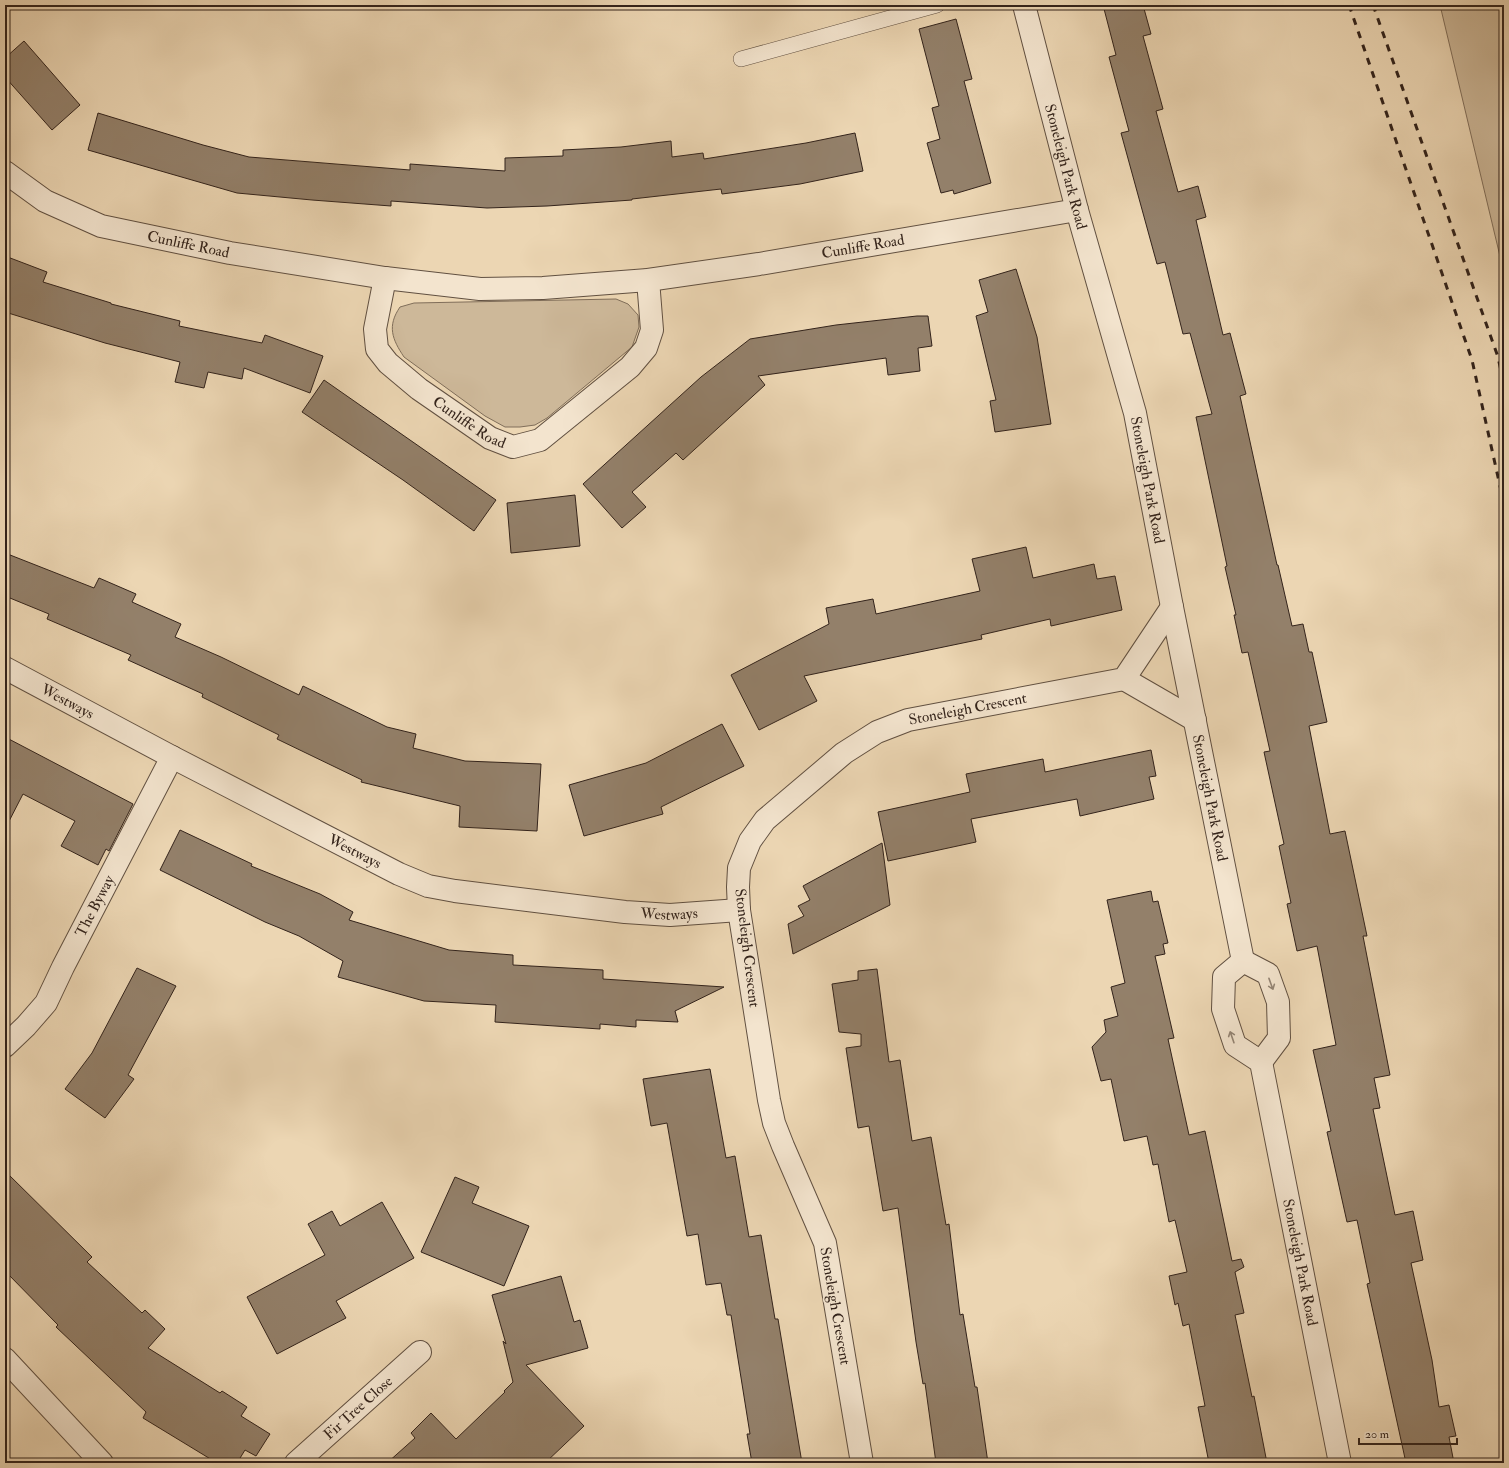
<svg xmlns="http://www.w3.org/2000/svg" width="1509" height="1468" viewBox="0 0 1509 1468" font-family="'IM FELL Double Pica',serif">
<rect width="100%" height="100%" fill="#ecd6b3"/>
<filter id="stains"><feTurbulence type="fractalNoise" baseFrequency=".005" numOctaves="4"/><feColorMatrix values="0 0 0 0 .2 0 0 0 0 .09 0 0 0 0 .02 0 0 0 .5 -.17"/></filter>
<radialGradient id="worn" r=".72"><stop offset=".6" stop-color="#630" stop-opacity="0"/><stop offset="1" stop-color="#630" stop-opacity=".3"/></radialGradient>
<g fill="#cdb899" stroke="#806e5a">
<polygon points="1440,5 1504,5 1504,273"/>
<path d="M 616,299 L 628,304 L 638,315 L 639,327 L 632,347 L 547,418 L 535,425 L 520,427 L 505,427 L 485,416 L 404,357 C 392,339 387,326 400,307 L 414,303 Z"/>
</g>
<g fill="#93806a" stroke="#33231b">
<polygon points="1103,5 1143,5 1151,34 1143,36 1163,109 1156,111 1178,192 1198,186 1206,217 1196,220 1223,335 1230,333 1246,394 1240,396 1277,565 1278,565 1292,626 1303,624 1309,652 1312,652 1327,722 1309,726 1330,834 1345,831 1367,936 1363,936 1390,1075 1374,1078 1380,1108 1373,1109 1395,1215 1413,1211 1423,1260 1411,1263 1432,1360 1439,1407 1449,1405 1456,1436 1449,1437 1454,1463 1406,1463 1367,1284 1370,1283 1357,1220 1347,1222 1327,1132 1331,1131 1313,1050 1336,1045 1317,946 1297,951 1287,904 1291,903 1279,846 1284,844 1264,752 1270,751 1248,652 1242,653 1234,615 1236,615 1225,567 1227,566 1196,417 1212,414 1190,333 1183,334 1165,262 1157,264 1121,133 1129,131 1109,57 1116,55"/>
<polygon points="956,19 972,79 964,81 991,183 954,194 953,190 941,193 927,143 940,139 932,108 939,106 919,29"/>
<polygon points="24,41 80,105 52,130 5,77 5,58"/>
<polygon points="98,113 203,145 249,157 410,170 410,164 505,171 505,158 563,156 563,150 621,147 671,141 672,157 703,153 704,159 806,143 855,133 863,171 800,184 722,194 721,189 632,199 632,200 547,206 487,208 391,201 391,206 312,200 237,193 88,150"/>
<polygon points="5,256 47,272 43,282 111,303 111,304 180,321 179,326 262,343 265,335 323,356 310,393 244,368 242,379 208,372 204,388 175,382 180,362 105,343 5,312"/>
<polygon points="1016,269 1037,337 1051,424 995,432 990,401 996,400 976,316 988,312 979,280"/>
<polygon points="917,316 928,316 932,346 918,348 920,371 888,375 886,358 758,376 765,385 683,460 676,453 632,492 646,507 622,528 583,484 701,377 750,339 836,325"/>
<polygon points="324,380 496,500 474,531 403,480 302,412"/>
<polygon points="575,495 580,546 511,553 507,503"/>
<polygon points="1026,547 1033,578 1094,564 1097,579 1115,576 1122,610 1051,626 1050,619 981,635 982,639 804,676 817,701 759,730 731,675 829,624 826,608 873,599 876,614 980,591 972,559"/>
<polygon points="5,553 94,588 99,578 136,594 132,602 181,624 175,637 221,657 299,695 303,686 387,727 416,734 413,748 465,761 541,764 537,831 459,827 460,806 361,782 362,780 277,739 279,735 202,697 203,694 128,660 131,655 47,619 49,614 5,596"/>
<polygon points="722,724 744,766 661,807 663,814 584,836 569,785 646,763"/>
<polygon points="5,737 133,804 109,851 106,849 98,865 61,846 75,821 23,794 5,829"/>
<polygon points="1151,750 1156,776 1149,777 1154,799 1080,816 1077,799 971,819 976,842 888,861 878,812 970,792 966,774 1043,759 1045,772"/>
<polygon points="180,830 252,864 251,866 320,894 353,912 349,920 449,950 513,955 513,965 603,970 603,979 724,987 675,1011 678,1022 636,1020 636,1027 600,1024 600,1029 495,1022 496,1005 424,1001 338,977 343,961 299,936 265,922 160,870"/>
<polygon points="882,843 890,905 793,954 788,924 804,916 798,906 810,900 803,886"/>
<polygon points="1151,891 1153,902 1158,901 1168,943 1163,944 1165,954 1155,956 1174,1038 1168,1039 1189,1135 1205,1131 1232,1261 1241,1259 1244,1267 1235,1272 1244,1313 1235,1315 1252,1397 1254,1396 1267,1463 1209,1463 1198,1407 1205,1406 1189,1324 1183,1326 1178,1303 1175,1305 1169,1276 1187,1272 1175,1220 1169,1222 1158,1164 1153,1165 1147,1136 1124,1141 1111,1079 1101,1081 1092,1047 1106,1032 1104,1020 1118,1016 1111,987 1125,983 1107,900"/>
<polygon points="137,968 176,986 128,1075 134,1079 105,1118 65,1089 92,1053"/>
<polygon points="877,969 889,1062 900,1060 912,1141 931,1137 946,1225 949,1224 960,1315 963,1314 975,1387 977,1387 988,1463 936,1463 925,1383 923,1384 916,1342 898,1208 883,1211 869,1126 858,1128 846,1048 861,1046 861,1034 839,1032 832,984 858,980 858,971"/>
<polygon points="710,1069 726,1158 735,1156 749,1237 761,1235 775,1319 778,1319 802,1463 752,1463 747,1434 750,1434 731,1315 727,1315 721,1283 706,1285 698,1234 687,1236 667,1123 651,1126 643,1079"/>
<polygon points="5,1171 92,1257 87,1262 142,1313 145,1310 165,1329 148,1348 220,1393 222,1391 247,1407 241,1416 270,1434 256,1456 245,1450 237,1463 217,1463 143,1418 146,1412 56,1327 58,1325 5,1271"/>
<polygon points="455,1177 479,1187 472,1203 529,1226 504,1286 421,1252"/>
<polygon points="382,1202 414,1258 336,1301 346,1318 277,1354 247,1297 325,1255 308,1224 332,1211 340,1226"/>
<polygon points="561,1276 574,1322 580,1320 588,1348 526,1365 584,1426 545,1463 387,1463 415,1438 411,1433 431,1413 456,1439 505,1392 504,1391 513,1382 503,1341 506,1344 492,1295"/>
</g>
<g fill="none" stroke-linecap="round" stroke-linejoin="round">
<defs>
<polyline id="service" points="741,59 937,5"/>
<g id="minor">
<path id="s1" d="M 1024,5 L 1077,210 L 1135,413 L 1172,607 L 1243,961"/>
<path id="s2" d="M 5,172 L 45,201 L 101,226 L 230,253 L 385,278 L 480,289 L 543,288 L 648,280 L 759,264 L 1077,210"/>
<path id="s3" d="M 385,278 L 375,329 L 377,349 L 388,363 L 419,389 L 490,438 L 513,447 L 540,440 L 630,367 L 646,348 L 652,330 L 648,280"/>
<path id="s4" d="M 5,668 L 172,757 L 399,874 L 428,886 L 455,891 L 625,912 L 670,915 L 739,910"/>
<polyline points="1124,679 1195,720"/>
<path id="s5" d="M 1243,961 L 1224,977 L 1223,1009 L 1235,1045 L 1261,1062 L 1340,1463"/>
<polyline points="1243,961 1268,974 1278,1002 1279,1038 1261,1062"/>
<path id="s6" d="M 5,1046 L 26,1026 L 46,1003 L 63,967 L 172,757"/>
<polyline points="5,1359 102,1463"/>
<path id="s7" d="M 296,1463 L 420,1352"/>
<path id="s8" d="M 862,1463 L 825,1243 L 783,1146 L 774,1123 L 769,1100 L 739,910 L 738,887 L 739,868 L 750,841 L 765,820 L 844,753 L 877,732 L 908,720 L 1124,679 L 1172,607"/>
</g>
</defs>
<use href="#service" stroke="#615041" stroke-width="16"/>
<use href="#minor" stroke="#615041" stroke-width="24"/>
<use href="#service" stroke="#f3e4ce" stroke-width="15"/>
<use href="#minor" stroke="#f3e4ce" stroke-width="22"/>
<g stroke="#33231b" stroke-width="3" stroke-dasharray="7 7" stroke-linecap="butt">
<polyline points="1349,5 1472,360 1504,504"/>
<polyline points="1373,5 1498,357 1504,385"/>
</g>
</g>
<defs><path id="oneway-shaft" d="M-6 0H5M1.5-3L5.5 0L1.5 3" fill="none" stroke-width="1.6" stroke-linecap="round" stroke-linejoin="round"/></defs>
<g stroke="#938474">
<use href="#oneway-shaft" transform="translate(1271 984) rotate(70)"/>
<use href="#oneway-shaft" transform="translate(1232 1037) rotate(-109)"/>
</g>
<g text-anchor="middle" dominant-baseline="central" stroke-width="3.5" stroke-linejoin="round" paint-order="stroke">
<g font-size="15" fill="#33231b" stroke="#f3e4ce">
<text stroke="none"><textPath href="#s1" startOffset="167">Stoneleigh Park Road</textPath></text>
<text stroke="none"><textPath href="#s2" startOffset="200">Cunliffe Road</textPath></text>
<text stroke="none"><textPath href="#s2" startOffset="881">Cunliffe Road</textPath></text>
<text stroke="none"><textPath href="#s3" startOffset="191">Cunliffe Road</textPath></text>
<text stroke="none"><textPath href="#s1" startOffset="491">Stoneleigh Park Road</textPath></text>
<text stroke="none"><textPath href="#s4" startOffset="71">Westways</textPath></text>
<text stroke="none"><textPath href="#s8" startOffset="903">Stoneleigh Crescent</textPath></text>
<text stroke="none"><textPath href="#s1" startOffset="815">Stoneleigh Park Road</textPath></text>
<text stroke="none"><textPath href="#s4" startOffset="395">Westways</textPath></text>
<text stroke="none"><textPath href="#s6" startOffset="168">The Byway</textPath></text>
<text stroke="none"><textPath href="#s4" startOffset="719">Westways</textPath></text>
<text transform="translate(747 948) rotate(83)">Stoneleigh Crescent</text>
<text stroke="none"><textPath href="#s5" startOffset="330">Stoneleigh Park Road</textPath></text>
<text transform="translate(835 1306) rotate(80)">Stoneleigh Crescent</text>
<text stroke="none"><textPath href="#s7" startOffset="83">Fir Tree Close</textPath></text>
</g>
</g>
<rect width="1509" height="1468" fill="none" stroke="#ecd6b3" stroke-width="20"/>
<rect x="6" y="6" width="1497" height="1456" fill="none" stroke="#33231b" stroke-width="2"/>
<rect x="10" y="10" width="1489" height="1448" fill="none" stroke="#33231b"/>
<path d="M1359 1438v6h98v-6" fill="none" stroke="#33231b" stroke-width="2"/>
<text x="1365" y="1438" font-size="12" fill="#33231b" stroke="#f3e4ce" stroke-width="3" paint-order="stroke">20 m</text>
<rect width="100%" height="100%" filter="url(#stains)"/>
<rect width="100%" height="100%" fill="url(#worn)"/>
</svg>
